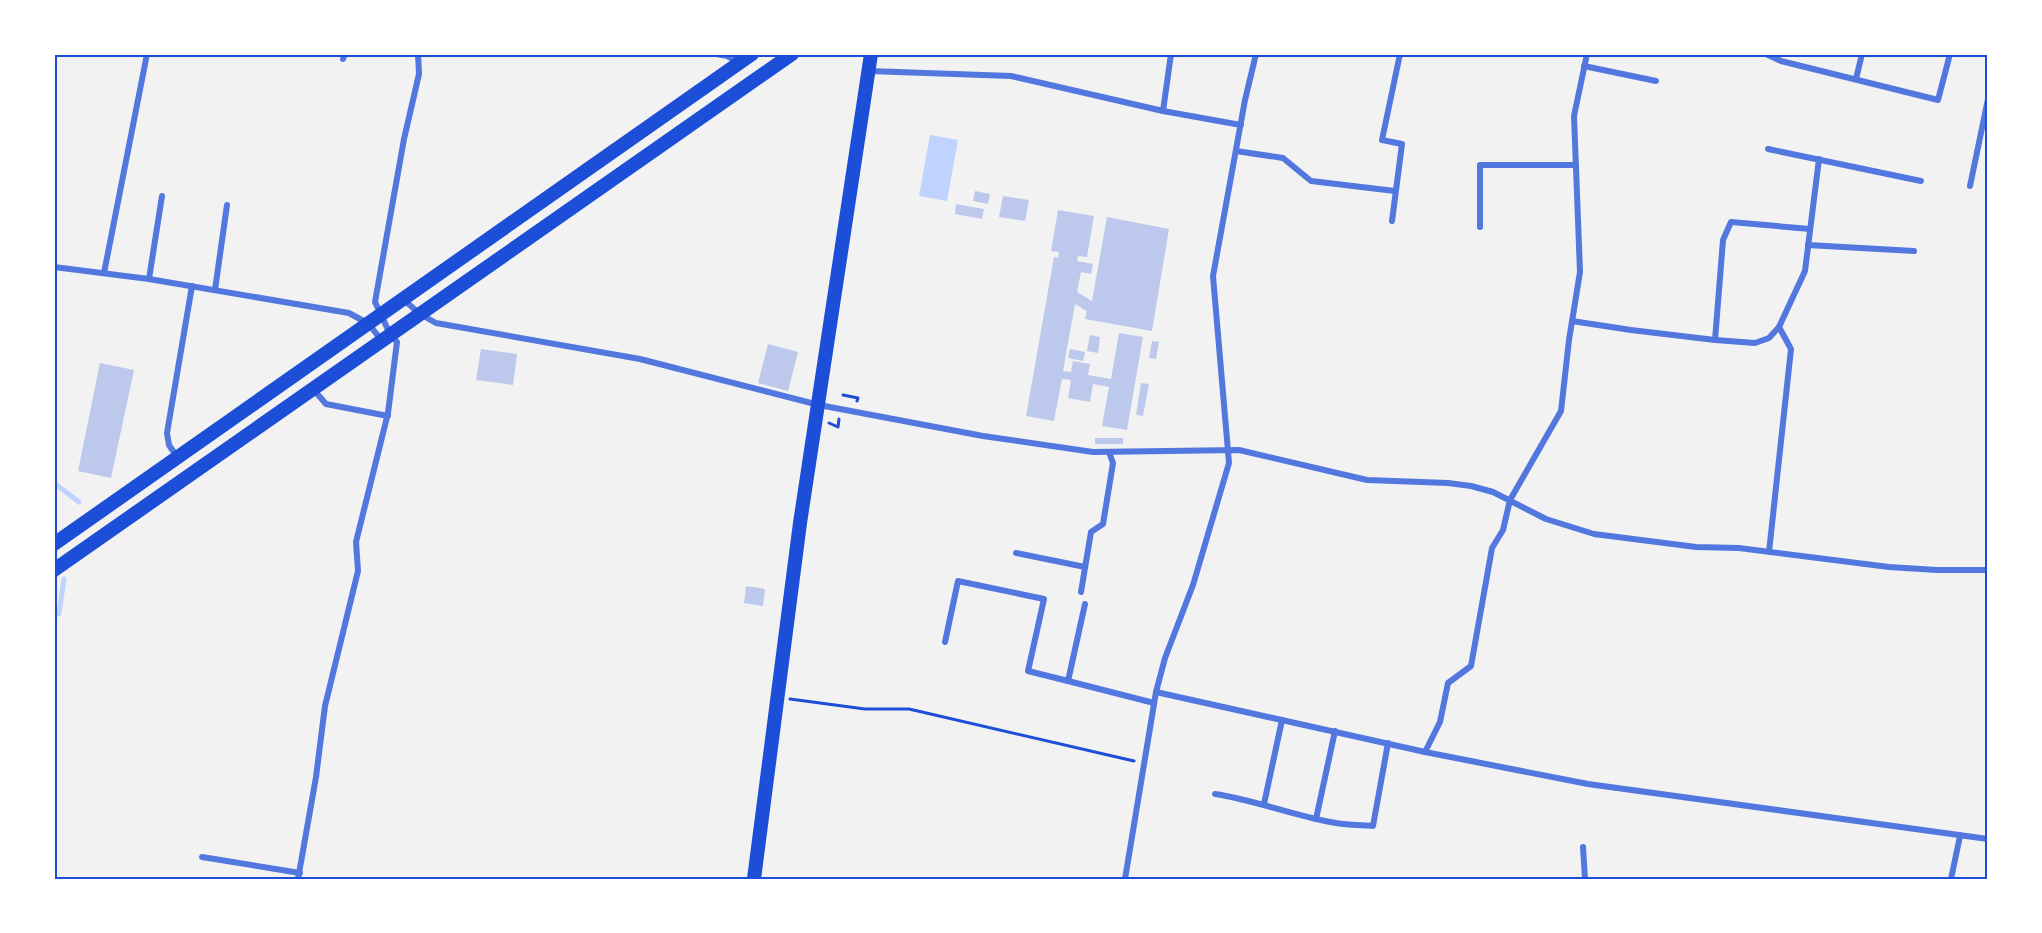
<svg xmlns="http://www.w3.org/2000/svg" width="2042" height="933" viewBox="0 0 2042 933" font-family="Merriweather,serif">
<rect width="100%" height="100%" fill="#f2f2f2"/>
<polygon fill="#bfd3fe" points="930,135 958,140 947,201 919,196"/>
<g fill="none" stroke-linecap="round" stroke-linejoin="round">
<g stroke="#bfd3fe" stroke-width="5">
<polyline points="54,483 79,502"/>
<polyline points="59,614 64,579"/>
</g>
</g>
<g fill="#bdc9ec">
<polygon points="975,191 990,194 988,204 973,201"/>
<polygon points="1003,196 1029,200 1025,221 999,217"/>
<polygon points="956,204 984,209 982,219 955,214"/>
<polygon points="1058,210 1094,216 1087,257 1078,256 1077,261 1093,264 1091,274 1081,272 1077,292 1092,301 1107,217 1169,229 1152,331 1085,319 1087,311 1075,304 1063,371 1071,372 1073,361 1090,364 1088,375 1111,379 1119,333 1143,337 1127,430 1102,426 1109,387 1093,384 1090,402 1068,398 1071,380 1062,379 1054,421 1026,416 1054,257 1058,258 1059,252 1051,251"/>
<polygon points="1090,335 1100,337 1098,353 1087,351"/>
<polygon points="1152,341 1159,342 1156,359 1149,358"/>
<polygon points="768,344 798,352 788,391 758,383"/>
<polygon points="481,349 517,354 513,385 476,380"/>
<polygon points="1070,349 1085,352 1083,361 1068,358"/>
<polygon points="100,363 134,370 111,478 78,471"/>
<polygon points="1141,383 1149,384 1143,416 1136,415"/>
<rect x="1095" y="438" width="28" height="6"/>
<polygon points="746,586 765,589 763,606 744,603"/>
</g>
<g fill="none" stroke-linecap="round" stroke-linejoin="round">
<g stroke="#1d4ed8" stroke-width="3">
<polyline points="843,395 858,398 857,401"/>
<polyline points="829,423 838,427 839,419"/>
<polyline points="790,699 865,709 909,709 1134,761"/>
</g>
<g stroke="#5277de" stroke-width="6">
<polyline points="716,54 727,56 739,62"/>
<polyline points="1766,54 1781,61 1938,100 1950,54"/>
<polyline points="343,59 345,54"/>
<polyline points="1584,66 1656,81"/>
<polyline points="869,71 1011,76 1163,111 1241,125"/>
<polyline points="1856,79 1862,54"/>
<polyline points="1163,111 1171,54"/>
<polyline points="1768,149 1921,181"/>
<polyline points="1236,151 1283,158 1311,181 1395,191"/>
<polyline points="1970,186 1988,99"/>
<polyline points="1392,221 1402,144 1382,140 1400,54"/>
<polyline points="1480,227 1480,165 1576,165"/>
<polyline points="1808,245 1914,251"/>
<polyline points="54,267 149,279 349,313 369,324 381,340"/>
<polyline points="104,273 147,54"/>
<polyline points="149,279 162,196"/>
<polyline points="215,290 227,205"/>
<polyline points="404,300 420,314 436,323 640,359 819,405 983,436 1093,452 1239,450 1367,480 1448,483 1471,486 1493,492 1546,519 1594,534 1696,547 1739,548 1889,567 1937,570 1988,570"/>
<polyline points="1572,321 1631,330 1715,340 1755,343 1769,338 1779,327 1805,271 1819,159"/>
<polyline points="1715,340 1723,240 1731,222 1810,229"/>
<polyline points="313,389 326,404 388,416"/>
<polyline points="177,457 169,445 167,433 192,286"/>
<polyline points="1769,552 1791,349 1779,327"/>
<polyline points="1016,553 1085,567"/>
<polyline points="1081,592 1091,532 1103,524 1113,463 1109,452"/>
<polyline points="945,642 958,581 1044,599 1028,671 1068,681 1085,604"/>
<polyline points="1068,681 1154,703"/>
<polyline points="1156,692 1425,752 1588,784 1988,839"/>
<polyline points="1425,752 1440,722 1448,683 1471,666 1492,548 1503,530 1510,500 1561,411 1569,340 1580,272 1574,116 1587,54"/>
<path d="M 1215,794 C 1255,800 1291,815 1330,822 C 1344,825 1359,825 1373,826 L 1388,743"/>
<polyline points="1264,804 1282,720"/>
<polyline points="1316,819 1335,731"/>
<polyline points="1583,847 1585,879"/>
<polyline points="202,857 300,873"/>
<polyline points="298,879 316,777 325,706 358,571 356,542 388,413 397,342 390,334 375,302 404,139 419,74 418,54"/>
<polyline points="1125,879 1156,692 1165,658 1193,585 1229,463 1213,276 1245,100 1256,54"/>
<polyline points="1951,879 1960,836"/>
</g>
<g stroke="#1d4ed8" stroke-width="14">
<polyline points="54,544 752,54"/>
<polyline points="54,570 792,54"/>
<polyline points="754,879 800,523 871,54"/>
</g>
</g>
<rect width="2042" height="933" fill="none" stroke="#ffffff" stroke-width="111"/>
<rect x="56" y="56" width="1930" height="822" fill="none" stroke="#1d4ed8" stroke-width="2"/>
</svg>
